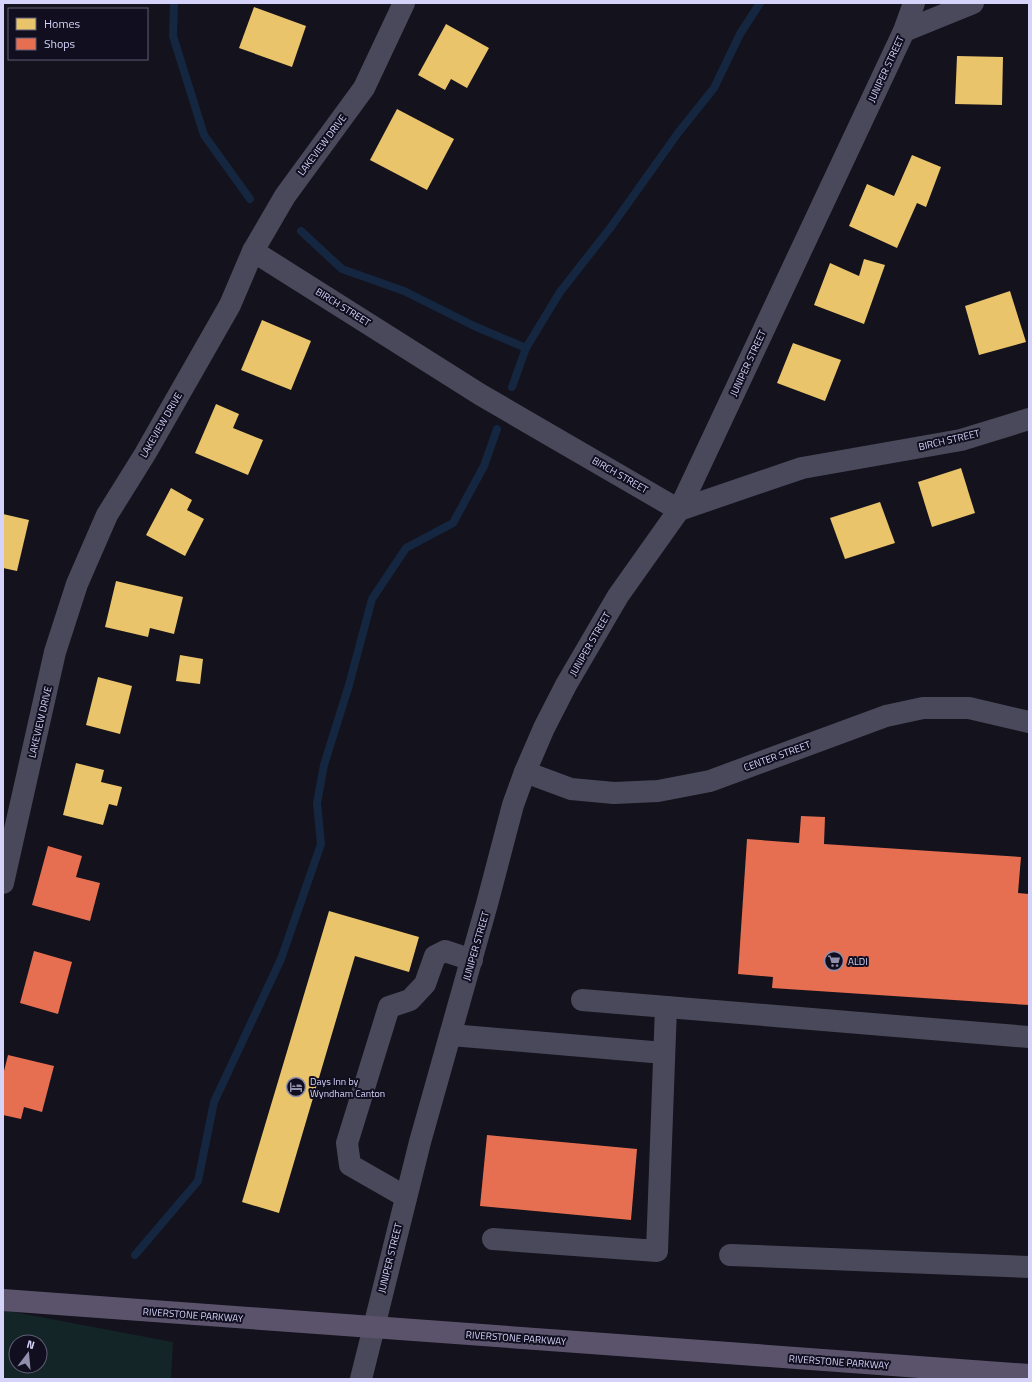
<svg xmlns="http://www.w3.org/2000/svg" width="1032" height="1382" viewBox="0 0 1032 1382" font-family="'Titillium Web',sans-serif">
<rect width="100%" height="100%" fill="#14121c"/>
<path fill="#132526" fill-rule="evenodd" d="M 3,1310 L 173,1342 L 171,1379 L 3,1379 ZM 16,1342 L 40,1342 L 40,1366 L 16,1366 Z"/>
<g fill="#e9c46a">
<polygon points="254,7 306,26 292,67 239,48"/>
<polygon points="446,24 489,48 467,88 451,79 445,90 418,75"/>
<polygon points="957,56 1003,57 1002,105 955,104"/>
<polygon points="397,109 454,139 427,190 370,160"/>
<polygon points="912,155 941,167 926,207 917,203 897,248 849,226 867,184 894,196"/>
<polygon points="864,259 885,265 864,324 814,305 830,263 859,276"/>
<polygon points="1010,291 1026,342 979,355 965,306"/>
<polygon points="262,320 311,341 291,390 241,370"/>
<polygon points="793,343 841,360 825,401 777,383"/>
<polygon points="216,404 239,414 233,428 263,440 248,475 195,453"/>
<polygon points="961,468 975,513 932,527 918,482"/>
<polygon points="171,488 192,500 187,510 204,519 185,556 146,535"/>
<polygon points="880,502 895,543 845,559 830,518"/>
<polygon points="3,514 29,520 17,571 3,568"/>
<polygon points="116,581 183,597 174,634 150,628 148,637 105,627"/>
<polygon points="180,655 203,659 200,684 176,681"/>
<polygon points="98,677 132,686 120,734 86,725"/>
<polygon points="76,763 104,770 101,782 122,787 117,806 109,804 103,825 63,815"/>
<polygon points="329,911 419,937 409,972 355,956 279,1213 242,1202"/>
</g>
<g fill="#e76f51">
<polygon points="801,816 825,817 824,844 1021,857 1018,893 1029,894 1029,1005 772,988 773,977 738,974 747,839 799,843"/>
<polygon points="48,846 82,856 76,877 100,883 90,921 32,905"/>
<polygon points="34,951 72,962 58,1014 20,1003"/>
<polygon points="8,1055 54,1066 42,1112 24,1107 21,1119 3,1115 3,1075"/>
<polygon points="487,1135 637,1149 631,1220 480,1206"/>
</g>
<g fill="none" stroke-linecap="round" stroke-linejoin="round">
<g stroke="#152740" stroke-width="8">
<polyline points="174,3 173,36 204,135 250,199"/>
<polyline points="301,231 342,269 404,291 474,326 526,348"/>
<polyline points="512,387 526,348 560,292 611,227 678,133 714,88 740,34 760,3"/>
<polyline points="135,1255 198,1181 214,1102 281,959 321,844 317,803 324,765 349,685 372,599 406,548 453,523 484,466 497,429"/>
</g>
<g stroke="#4a495b" stroke-width="22">
<polyline points="904,31 973,3"/>
<polyline points="253,251 481,395 679,510 802,468 961,440 1029,419"/>
<polyline points="525,772 571,789 614,793 658,791 710,781 886,716 923,708 969,708 1029,722"/>
<polyline points="3,883 55,652 77,584 107,515 145,454 230,305 253,251 285,196 364,88 404,3"/>
<polyline points="582,1000 1029,1037"/>
<polyline points="451,1035 664,1053"/>
<polyline points="406,1197 350,1165 347,1143 389,1007 410,1000 425,984 435,956 445,951 472,960"/>
<polyline points="493,1239 657,1251 666,1007"/>
<polyline points="730,1255 1029,1267"/>
<polyline points="361,1379 420,1142 487,904 513,805 525,772 544,728 566,685 618,596 679,510 904,31 914,3"/>
</g>
<polyline stroke="#5b536c" stroke-width="22" points="3,1300 1029,1375"/>
</g>
<defs>
<symbol id="supermarket-ring" viewBox="-11 -11 22 22"><circle r="9.5" fill="#110f1f" stroke="#918fac" stroke-width="1.5"/><path d="M-6-5.5h2.5l.6 2H6L4.5 2H-2.5L-4.4-4H-6ZM-1.5 3.2a1.3 1.3 0 1 0 .1 0ZM3 3.2a1.3 1.3 0 1 0 .1 0Z" fill="#918fac"/></symbol>
<symbol id="hotel-ring" viewBox="-11 -11 22 22"><circle r="9.5" fill="#110f1f" stroke="#918fac" stroke-width="1.5"/><path d="M-6-4.5h1.5V1H6V5H4.5V3h-9V5H-6ZM-4 0a1.8 1.8 0 1 1 3.6 0ZM.5 0V-2.5h3Q6-2.5 6 0Z" fill="#918fac"/></symbol>
</defs>
<g fill-rule="evenodd">
<use href="#supermarket-ring" x="823" y="950" width="22" height="22"/>
<use href="#hotel-ring" x="285" y="1076" width="22" height="22"/>
</g>
<g text-anchor="middle" dominant-baseline="central" stroke-width="4" stroke-linejoin="round" paint-order="stroke">
<g font-size="10" fill="#d5d3fa" stroke="#110f1f">
<text transform="translate(886 69) rotate(-65)">JUNIPER STREET</text>
<text transform="translate(322 145) rotate(-53)">LAKEVIEW DRIVE</text>
<text transform="translate(343 307) rotate(32)">BIRCH STREET</text>
<text transform="translate(748 363) rotate(-65)">JUNIPER STREET</text>
<text transform="translate(161 425) rotate(-60)">LAKEVIEW DRIVE</text>
<text transform="translate(949 440) rotate(-13)">BIRCH STREET</text>
<text transform="translate(620 475) rotate(30)">BIRCH STREET</text>
<text transform="translate(590 644) rotate(-60)">JUNIPER STREET</text>
<text transform="translate(40 722) rotate(-77)">LAKEVIEW DRIVE</text>
<text transform="translate(777 756) rotate(-20)">CENTER STREET</text>
<text transform="translate(476 946) rotate(-74)">JUNIPER STREET</text>
<text transform="translate(390 1258) rotate(-76)">JUNIPER STREET</text>
<text transform="translate(193 1315) rotate(4)">RIVERSTONE PARKWAY</text>
<text transform="translate(516 1338) rotate(4)">RIVERSTONE PARKWAY</text>
<text transform="translate(839 1362) rotate(4)">RIVERSTONE PARKWAY</text>
</g>
<g font-size="10" fill="#d5d3fa" stroke="#110f1f" text-anchor="start">
<text x="848" y="961">ALDI</text>
<text x="310" y="1081">Days Inn by<tspan x="310" dy="12">Wyndham Canton</tspan></text>
</g>
</g>
<rect width="1032" height="1382" fill="none" stroke="#d5d3fa" stroke-width="8"/>
<rect x="8" y="8" width="140" height="52" fill="#110f1f" stroke="#5f5d77"/>
<rect x="16" y="18" width="20" height="12" fill="#e9c46a" stroke="#5f5d77"/>
<text x="44" y="28" font-size="12" fill="#d5d3fa">Homes</text>
<rect x="16" y="38" width="20" height="12" fill="#e76f51" stroke="#5f5d77"/>
<text x="44" y="48" font-size="12" fill="#d5d3fa">Shops</text>
<g transform="translate(28 1354) rotate(16)"><circle r="19" fill="#110f1f" stroke="#5f5d77"/>
<path d="M0-3L7 15L0 10L-7 15Z" fill="#918fac"/>
<text y="-6" font-size="11" font-weight="bold" text-anchor="middle" fill="#d5d3fa">N</text>
</g>
</svg>
